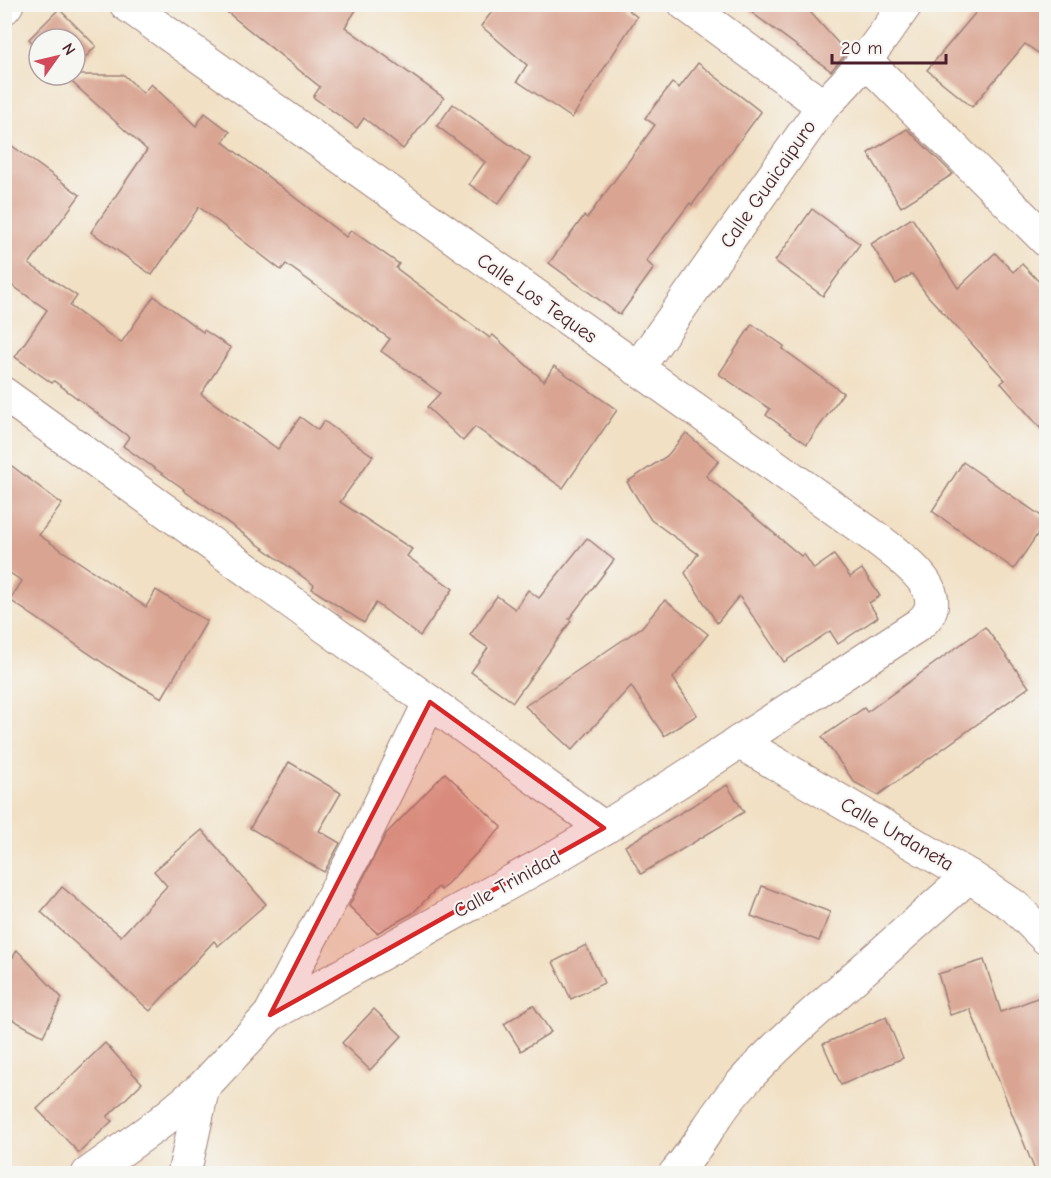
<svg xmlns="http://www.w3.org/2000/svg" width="1051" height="1178" viewBox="0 0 1051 1178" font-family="'Comic Neue',sans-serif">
<rect width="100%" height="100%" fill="#f6f6f2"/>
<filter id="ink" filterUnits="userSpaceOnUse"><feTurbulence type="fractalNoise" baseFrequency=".0167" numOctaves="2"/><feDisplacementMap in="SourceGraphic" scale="12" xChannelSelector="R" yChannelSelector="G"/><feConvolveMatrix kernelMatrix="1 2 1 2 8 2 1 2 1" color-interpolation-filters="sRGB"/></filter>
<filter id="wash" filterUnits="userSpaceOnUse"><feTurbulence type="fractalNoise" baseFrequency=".008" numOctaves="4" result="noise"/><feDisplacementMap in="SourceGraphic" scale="24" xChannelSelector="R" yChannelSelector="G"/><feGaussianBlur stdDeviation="1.35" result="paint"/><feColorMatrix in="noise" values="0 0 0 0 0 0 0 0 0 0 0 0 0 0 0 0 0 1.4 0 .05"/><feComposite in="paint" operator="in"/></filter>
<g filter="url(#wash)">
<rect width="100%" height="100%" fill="#f1e0c4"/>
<g id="blocks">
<g fill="#d9a492">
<polygon points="217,4 360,4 345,27 444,98 403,149 364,118 357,128 313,97 320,87"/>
<polygon points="498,4 621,4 637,17 572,118 517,81 527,65 481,26"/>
<polygon points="740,4 803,4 847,53 831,71"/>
<polygon points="983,4 1047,4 1047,59 1025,44 972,107 927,70"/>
<polygon points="59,9 96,46 75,68 75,39 39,39 39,50 29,39"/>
<polygon points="698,63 761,112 692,205 690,203 646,261 654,268 620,315 549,263 584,216 587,218 655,125 645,118 672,83 679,88"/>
<polygon points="64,75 124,75 143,93 151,84 196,126 205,113 230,132 223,142 346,237 351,230 399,264 396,268 490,338 493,335 544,381 554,366 617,410 563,488 475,427 463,441 427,407 440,393 381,351 390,339 286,264 281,270 199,207 152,275 91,232 147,150"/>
<polygon points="453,104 530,159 498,204 469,184 485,162 437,126"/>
<polygon points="907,129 953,174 901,207 868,153"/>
<polygon points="4,140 80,195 29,264 77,296 70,306 121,343 154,296 203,332 204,330 231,348 201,394 278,449 300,417 318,430 324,421 373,456 340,502 412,549 407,556 453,589 420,636 376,603 364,623 312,589 314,585 183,490 184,489 123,446 129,437 54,381 52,383 15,357 47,310 13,286 4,298"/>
<polygon points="812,209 860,244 823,296 775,261"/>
<polygon points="912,218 958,288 995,253 1013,272 1022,264 1047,290 1047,436 1001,383 1005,380 927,295 912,274 896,284 871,244"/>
<polygon points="752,324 784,346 783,349 843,393 807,444 766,415 770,409 719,374"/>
<polygon points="686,433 719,461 706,476 801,556 804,554 814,569 834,555 850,577 862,569 880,596 869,603 878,617 838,644 830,631 784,662 739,596 717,623 685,573 698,554 651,520 627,482 667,456"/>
<polygon points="4,460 62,504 39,535 146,607 156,590 207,621 162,698 118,673 10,600 22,581 4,569"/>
<polygon points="963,462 1047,520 1014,569 932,511"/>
<polygon points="587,538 614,560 569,619 571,621 513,702 471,672 488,648 470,635 497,596 515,609 528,590 539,598"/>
<polygon points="665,600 708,634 673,678 697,715 664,736 631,686 572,750 525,706 642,627"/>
<polygon points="985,627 1029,687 878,795 854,782 822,737 864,708 867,712"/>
<polygon points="289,762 341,793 319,831 340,843 324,872 250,828"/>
<polygon points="445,773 502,827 441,890 438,887 413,913 377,933 349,906 386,834"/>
<polygon points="727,785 744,812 641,874 625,846"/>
<polygon points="202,830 266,904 218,946 214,941 150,1011 41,912 62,887 121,936 167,886 154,871"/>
<polygon points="762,886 830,912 819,941 751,916"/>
<polygon points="586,945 604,983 571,999 553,962"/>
<polygon points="17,950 62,998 43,1036 4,1015 4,973"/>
<polygon points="984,960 1001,1012 1047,994 1047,1173 1036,1173 970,1009 950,1015 938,974"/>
<polygon points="533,1005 551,1032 521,1051 504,1024"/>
<polygon points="374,1009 402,1036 370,1070 342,1043"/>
<polygon points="886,1017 903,1058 841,1085 823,1044"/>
<polygon points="105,1043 142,1083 107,1117 112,1121 79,1153 37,1109"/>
</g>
</g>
</g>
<g filter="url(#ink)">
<use href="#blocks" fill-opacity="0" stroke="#9e8078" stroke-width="1.5"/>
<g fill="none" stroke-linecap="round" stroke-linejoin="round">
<defs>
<g id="minor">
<polyline points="685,4 823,106"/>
<polyline points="4,8 7,4"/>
<polyline points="866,61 1046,240"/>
<path d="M 637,369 L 823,106 C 855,76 880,41 906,4"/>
<polyline points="4,394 604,828"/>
<polyline points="739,742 969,876 1014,906 1046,938"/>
<polyline points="270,1015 360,845 430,702"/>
<path d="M 88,1174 L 161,1122 L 203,1087 L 270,1015 L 545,863 L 604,828 L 681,780 L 918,625 C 958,595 900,557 876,538 L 126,4"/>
<polyline points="184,1174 203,1087"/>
<path d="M 675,1174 C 698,1148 714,1115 737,1089 C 770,1051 808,1018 846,985 C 887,949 928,912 969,876"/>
</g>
</defs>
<use href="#minor" stroke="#9e8078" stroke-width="35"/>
<use href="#minor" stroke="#fff" stroke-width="33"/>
</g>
</g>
<path fill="#d62828" fill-opacity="0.2" stroke="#d62828" stroke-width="4.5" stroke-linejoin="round" d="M 430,702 L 604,828 L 270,1015 Z"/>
<g text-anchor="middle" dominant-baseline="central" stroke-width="4.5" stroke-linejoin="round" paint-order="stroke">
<g font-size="20" fill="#4a1f2b" stroke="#f6f6f2">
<text transform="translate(768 184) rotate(-55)">Calle Guaicaipuro</text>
<text transform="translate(537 298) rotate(35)">Calle Los Teques</text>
<text transform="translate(897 834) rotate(30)">Calle Urdaneta</text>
<text transform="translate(507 884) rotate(-29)">Calle Trinidad</text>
</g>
</g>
<rect width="1051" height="1178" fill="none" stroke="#f6f6f2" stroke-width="24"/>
<g transform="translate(57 57) rotate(56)"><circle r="28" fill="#f6f6f2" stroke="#b1a0a2" stroke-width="1.5"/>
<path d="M0-4.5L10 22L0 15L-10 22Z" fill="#d1495b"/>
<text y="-9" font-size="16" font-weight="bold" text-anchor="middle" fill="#4a1f2b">N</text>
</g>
<path d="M832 54v9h114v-9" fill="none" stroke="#4a1f2b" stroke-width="3"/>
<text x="841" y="54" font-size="18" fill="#4a1f2b" stroke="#f6f6f2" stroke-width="4.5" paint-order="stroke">20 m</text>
</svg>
